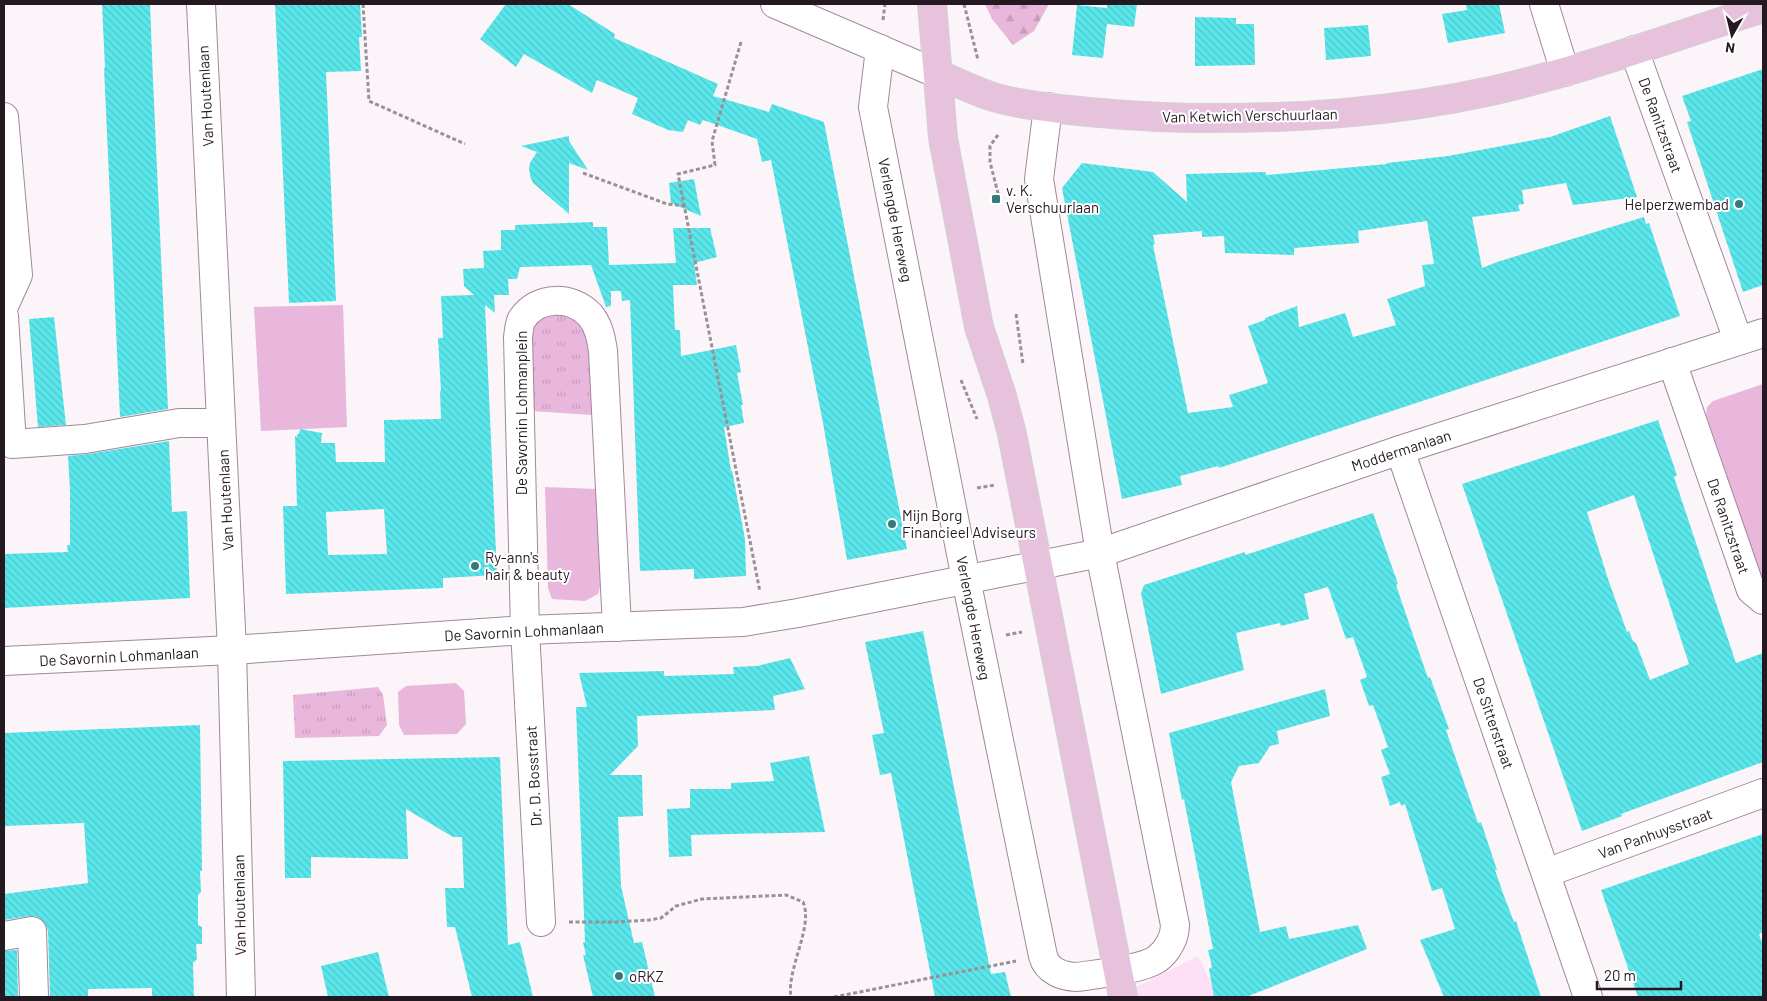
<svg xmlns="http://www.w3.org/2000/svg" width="1767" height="1001" viewBox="0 0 1767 1001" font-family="Barlow,sans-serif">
<defs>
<pattern id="forest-firs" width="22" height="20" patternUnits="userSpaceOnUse" patternTransform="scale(1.25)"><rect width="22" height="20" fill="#e8b7db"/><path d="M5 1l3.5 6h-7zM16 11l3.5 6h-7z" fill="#c79dbc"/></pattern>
<pattern id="park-tufts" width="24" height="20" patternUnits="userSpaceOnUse" patternTransform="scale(1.25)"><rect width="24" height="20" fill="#e8b7db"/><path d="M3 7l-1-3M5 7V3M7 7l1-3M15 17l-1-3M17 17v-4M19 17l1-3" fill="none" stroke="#c79dbc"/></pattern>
<pattern id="building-back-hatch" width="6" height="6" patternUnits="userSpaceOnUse" patternTransform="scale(1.25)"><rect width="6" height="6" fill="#5ae7eb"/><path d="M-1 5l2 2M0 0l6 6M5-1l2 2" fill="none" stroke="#4ec6c9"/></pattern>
</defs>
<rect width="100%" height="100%" fill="#fbf5f9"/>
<polygon fill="#fee0f6" points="1198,956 1218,997 1116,997"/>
<g fill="#e8b7db">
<polygon points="343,305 347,427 261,431 254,307"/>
<polygon points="1763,384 1763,577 1760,574 1706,414 1707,407 1713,401"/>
<polygon points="545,487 597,489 601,583 598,594 585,601 552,599 548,588"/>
<polygon points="456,683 464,691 466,724 457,734 404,735 399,725 398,692 406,686"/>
</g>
<polygon fill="url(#forest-firs)" points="985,4 1049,4 1034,31 1013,45 992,19"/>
<g fill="url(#park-tufts)">
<polygon points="552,313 568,315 579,321 592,342 592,415 532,411 528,331 537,318"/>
<polygon points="378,687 383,695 387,725 379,736 295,738 293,695"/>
</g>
<g fill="url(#building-back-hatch)" fill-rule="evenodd">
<polygon points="102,4 150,4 153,80 168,409 120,417 104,68 105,68"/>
<polygon points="275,4 360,4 362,37 359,37 361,71 326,72 336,301 289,303"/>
<polygon points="506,4 568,4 615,34 614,38 718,84 713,96 769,112 772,104 824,122 907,549 847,560 823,423 771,160 762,162 757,139 703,120 700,125 688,120 683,132 668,130 632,114 638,98 597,80 592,93 524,54 516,67 480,39"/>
<polygon points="1107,4 1137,4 1134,27 1107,24 1103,58 1072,55 1077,5 1107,8"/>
<polygon points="1466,4 1499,4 1505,33 1448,43 1442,14 1467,10"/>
<polygon points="1195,17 1236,18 1236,24 1254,24 1255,65 1195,66"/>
<polygon points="1368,25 1371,56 1326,60 1324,28"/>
<polygon points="1763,69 1763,285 1743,292 1687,122 1691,121 1682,96"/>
<path d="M 1610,116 L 1637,197 L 1573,205 L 1566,183 L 1522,190 L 1524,204 L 1518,205 L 1520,211 L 1472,217 L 1482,268 L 1497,262 L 1644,217 L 1646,224 L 1649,223 L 1680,316 L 1219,468 L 1218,466 L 1180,476 L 1182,485 L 1122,499 L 1062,188 L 1082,163 L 1153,172 L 1187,202 L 1186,174 L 1266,172 L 1266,175 L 1387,164 L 1387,163 L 1448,156 L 1550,137 ZM 1427,221 L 1434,264 L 1422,265 L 1425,286 L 1387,299 L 1396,325 L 1353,337 L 1345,313 L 1299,327 L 1297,306 L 1265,318 L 1265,320 L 1248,326 L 1268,383 L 1229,395 L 1233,407 L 1188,413 L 1153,245 L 1155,244 L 1153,235 L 1202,231 L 1202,237 L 1224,236 L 1225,253 L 1294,255 L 1294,248 L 1359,243 L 1358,231 Z"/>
<polygon points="569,136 569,141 588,170 569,163 569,214 533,183 530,176 529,168 530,163 537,152 521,146"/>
<polygon points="694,179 701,216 671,203 669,183"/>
<path d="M 593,222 L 593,227 L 607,227 L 609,265 L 676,263 L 673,228 L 710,228 L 717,257 L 694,263 L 697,285 L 673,285 L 675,330 L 680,330 L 681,356 L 736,345 L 741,372 L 737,373 L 743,405 L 741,405 L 744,423 L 724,427 L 731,471 L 732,470 L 745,539 L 746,576 L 694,579 L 694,569 L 640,571 L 630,300 L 622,301 L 621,291 L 611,291 L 611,306 L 606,307 L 591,265 L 559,266 L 520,267 L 517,279 L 508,279 L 509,295 L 494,295 L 495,313 L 485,305 L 497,575 L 443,578 L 443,588 L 286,594 L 283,506 L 297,506 L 295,436 L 297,437 L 297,434 L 299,434 L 300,429 L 322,433 L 321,443 L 335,443 L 336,462 L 385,462 L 384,420 L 441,419 L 440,391 L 441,391 L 438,338 L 443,338 L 441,296 L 474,295 L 464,286 L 463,269 L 484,268 L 483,251 L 501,250 L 501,230 L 515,230 L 515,225 ZM 384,509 L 387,554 L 328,555 L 326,512 Z"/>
<polygon points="54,317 66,425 38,427 29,319"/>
<path d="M 1658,420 L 1677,475 L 1674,477 L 1736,663 L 1763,653 L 1763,762 L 1621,814 L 1622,816 L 1582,831 L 1462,484 ZM 1634,495 L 1689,664 L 1650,680 L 1636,643 L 1633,641 L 1629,631 L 1627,632 L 1608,579 L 1587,512 Z"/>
<polygon points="169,441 172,512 187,511 190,598 4,608 4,554 68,552 67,545 70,545 70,491 68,456 88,454"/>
<polygon points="1373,513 1398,584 1396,585 1412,632 1428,678 1430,677 1449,729 1446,730 1478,823 1481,822 1497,870 1495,870 1504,896 1514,922 1516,921 1541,997 1444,997 1420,940 1455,929 1442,888 1432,891 1405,804 1401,806 1400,802 1390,806 1381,777 1390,774 1381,750 1388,747 1373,705 1369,706 1360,680 1367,677 1353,637 1346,639 1328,587 1304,594 1309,619 1281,626 1280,623 1236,633 1244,670 1161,694 1141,593 1144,585 1245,552 1245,555"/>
<polygon points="923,631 991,974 1005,972 1011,997 935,997 891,773 880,775 872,735 884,733 865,642"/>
<polygon points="790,658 805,689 773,696 775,710 637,716 638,746 610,775 642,775 643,816 618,817 621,886 634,943 642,942 655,997 593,997 583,955 586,955 583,943 585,942 576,707 587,707 579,673 664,671 664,676 734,674 733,667 757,666"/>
<polygon points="1325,689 1330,716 1277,731 1279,744 1270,746 1259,763 1239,766 1231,782 1260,932 1286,926 1289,939 1358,925 1367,949 1246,997 1214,997 1209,969 1212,967 1208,950 1213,949 1184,799 1182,800 1169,733"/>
<polygon points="200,725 202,871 200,871 201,892 198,895 198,925 202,927 202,944 196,944 197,959 193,963 194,997 152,997 152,988 88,989 88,997 50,997 48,931 45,923 38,917 30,916 4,920 4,894 88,883 84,823 4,826 4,733"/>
<polygon points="809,756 825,832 691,835 692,856 669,857 667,809 690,808 690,789 731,789 731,783 774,781 770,763"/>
<polygon points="500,757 508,945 520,942 533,997 472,997 455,927 447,927 445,888 464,888 462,837 453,837 406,809 408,859 311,857 311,878 285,878 283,761"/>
<polygon points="1763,834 1763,932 1759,934 1763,945 1763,997 1638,997 1601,890"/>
<polygon points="17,950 18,997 4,997 4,951"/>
<polygon points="378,952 389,997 328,997 321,966"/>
</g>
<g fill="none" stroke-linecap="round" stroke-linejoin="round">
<defs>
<g id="minor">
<polyline points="201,4 232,650 241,997"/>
<polyline points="775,4 938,74"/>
<polyline points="1544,4 1565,72"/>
<path d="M 880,49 L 873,107 L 966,579 L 1043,956 C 1047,971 1062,976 1076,977 C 1097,974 1141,970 1157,959 C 1168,951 1175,937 1175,925 L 1100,553 L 1039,179 L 1048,107"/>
<polyline points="1634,50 1738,340"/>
<polyline points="4,117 18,275 4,306"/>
<polyline points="4,316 12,444 85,439 179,423 221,423"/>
<polyline points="1672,362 1751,590 1763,600"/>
<polyline points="1400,450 1588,997"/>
<polyline points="4,661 232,650 525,630 743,622 798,613 1100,553 1400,450 1763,333"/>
<polyline points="1546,873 1763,793"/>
<path d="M 541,922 L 525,630 L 518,337 C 519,332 519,323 522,319 C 538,295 572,296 590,315 C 599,326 601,338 603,351 L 617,627"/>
<polyline points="4,936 32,931 34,997"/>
</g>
<g id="major">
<polyline points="932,4 943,138 979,327 1002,396 1012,434 1123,997"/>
<path d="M 938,74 C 957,82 977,93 997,98 C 1017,104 1039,106 1060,109 C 1103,114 1147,117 1191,118 C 1294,119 1390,113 1491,91 C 1584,70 1673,37 1763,8"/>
</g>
</defs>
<use href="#minor" stroke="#a3879b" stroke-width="30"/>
<use href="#major" stroke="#d3d1d3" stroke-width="30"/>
<g stroke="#999196" stroke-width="3" stroke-dasharray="4 2.5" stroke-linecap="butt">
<polyline points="363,4 369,101 465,144"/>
<polyline points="964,4 978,60"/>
<polyline points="883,20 885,4"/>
<polyline points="741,42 712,141 715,165 678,174 760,592"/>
<polyline points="998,135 990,146 990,162 1000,201"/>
<polyline points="583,173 667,204 685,206"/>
<polyline points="1016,314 1023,364"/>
<polyline points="961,380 977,419"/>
<polyline points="977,488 995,485"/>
<polyline points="1006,635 1022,632"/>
<path d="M 569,922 L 616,922 L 649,920 L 661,918 L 676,906 L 702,899 L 786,895 L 803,902 C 814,926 786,970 791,997"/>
<polyline points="834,997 1016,961"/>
</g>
<use href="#minor" stroke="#fff" stroke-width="28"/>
<use href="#major" stroke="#e6c2dd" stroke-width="28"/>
</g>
<g fill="#317b7d" stroke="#fff" stroke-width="2">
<rect x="991" y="194" width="10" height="10" rx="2.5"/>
<circle cx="1739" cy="204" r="5"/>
<circle cx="892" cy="524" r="5"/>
<circle cx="475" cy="566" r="5"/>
<circle cx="619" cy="976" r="5"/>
</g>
<g text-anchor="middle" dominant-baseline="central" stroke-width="4" stroke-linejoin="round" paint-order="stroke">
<g font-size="15" fill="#241921" stroke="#fff">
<text transform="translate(205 96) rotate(-93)">Van Houtenlaan</text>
<text transform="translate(1250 115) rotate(-1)">Van Ketwich Verschuurlaan</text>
<text transform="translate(1661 125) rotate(70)">De Ranitzstraat</text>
<text transform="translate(896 220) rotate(79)">Verlengde Hereweg</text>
<text transform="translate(521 413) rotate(-90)">De Savornin Lohmanplein</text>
<text transform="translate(1401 450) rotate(-18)">Moddermanlaan</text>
<text transform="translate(225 500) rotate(-93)">Van Houtenlaan</text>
<text transform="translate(1729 526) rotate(71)">De Ranitzstraat</text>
<text transform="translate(974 618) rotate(79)">Verlengde Hereweg</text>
<text transform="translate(524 631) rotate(-3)">De Savornin Lohmanlaan</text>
<text transform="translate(119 656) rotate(-3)">De Savornin Lohmanlaan</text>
<text transform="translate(1494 723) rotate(71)">De Sitterstraat</text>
<text transform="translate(533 776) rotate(-93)">Dr. D. Bosstraat</text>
<text transform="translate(1655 833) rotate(-20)">Van Panhuysstraat</text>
<text transform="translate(239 905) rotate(-91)">Van Houtenlaan</text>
</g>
<g font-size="15" fill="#241921" stroke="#fff" text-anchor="start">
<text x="1006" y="190">v. K.<tspan x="1006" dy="17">Verschuurlaan</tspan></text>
<text x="1729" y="204" text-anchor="end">Helperzwembad</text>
<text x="902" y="515">Mijn Borg<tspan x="902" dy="17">Financieel Adviseurs</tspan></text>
<text x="485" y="557">Ry-ann's<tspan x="485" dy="17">hair &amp; beauty</tspan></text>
<text x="629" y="976">oRKZ</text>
</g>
</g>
<rect width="1767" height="1001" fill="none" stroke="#241921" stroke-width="10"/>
<g transform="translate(1732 35) rotate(188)" stroke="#ffffff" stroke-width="4" paint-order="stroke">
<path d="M0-4L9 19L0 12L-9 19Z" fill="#241921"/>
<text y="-8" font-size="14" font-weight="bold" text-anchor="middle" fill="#241921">N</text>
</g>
<path d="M1597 981v8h84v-8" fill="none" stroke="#241921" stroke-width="2.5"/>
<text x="1604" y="981" font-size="15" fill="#241921" stroke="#ffffff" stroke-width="4" paint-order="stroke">20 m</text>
</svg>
